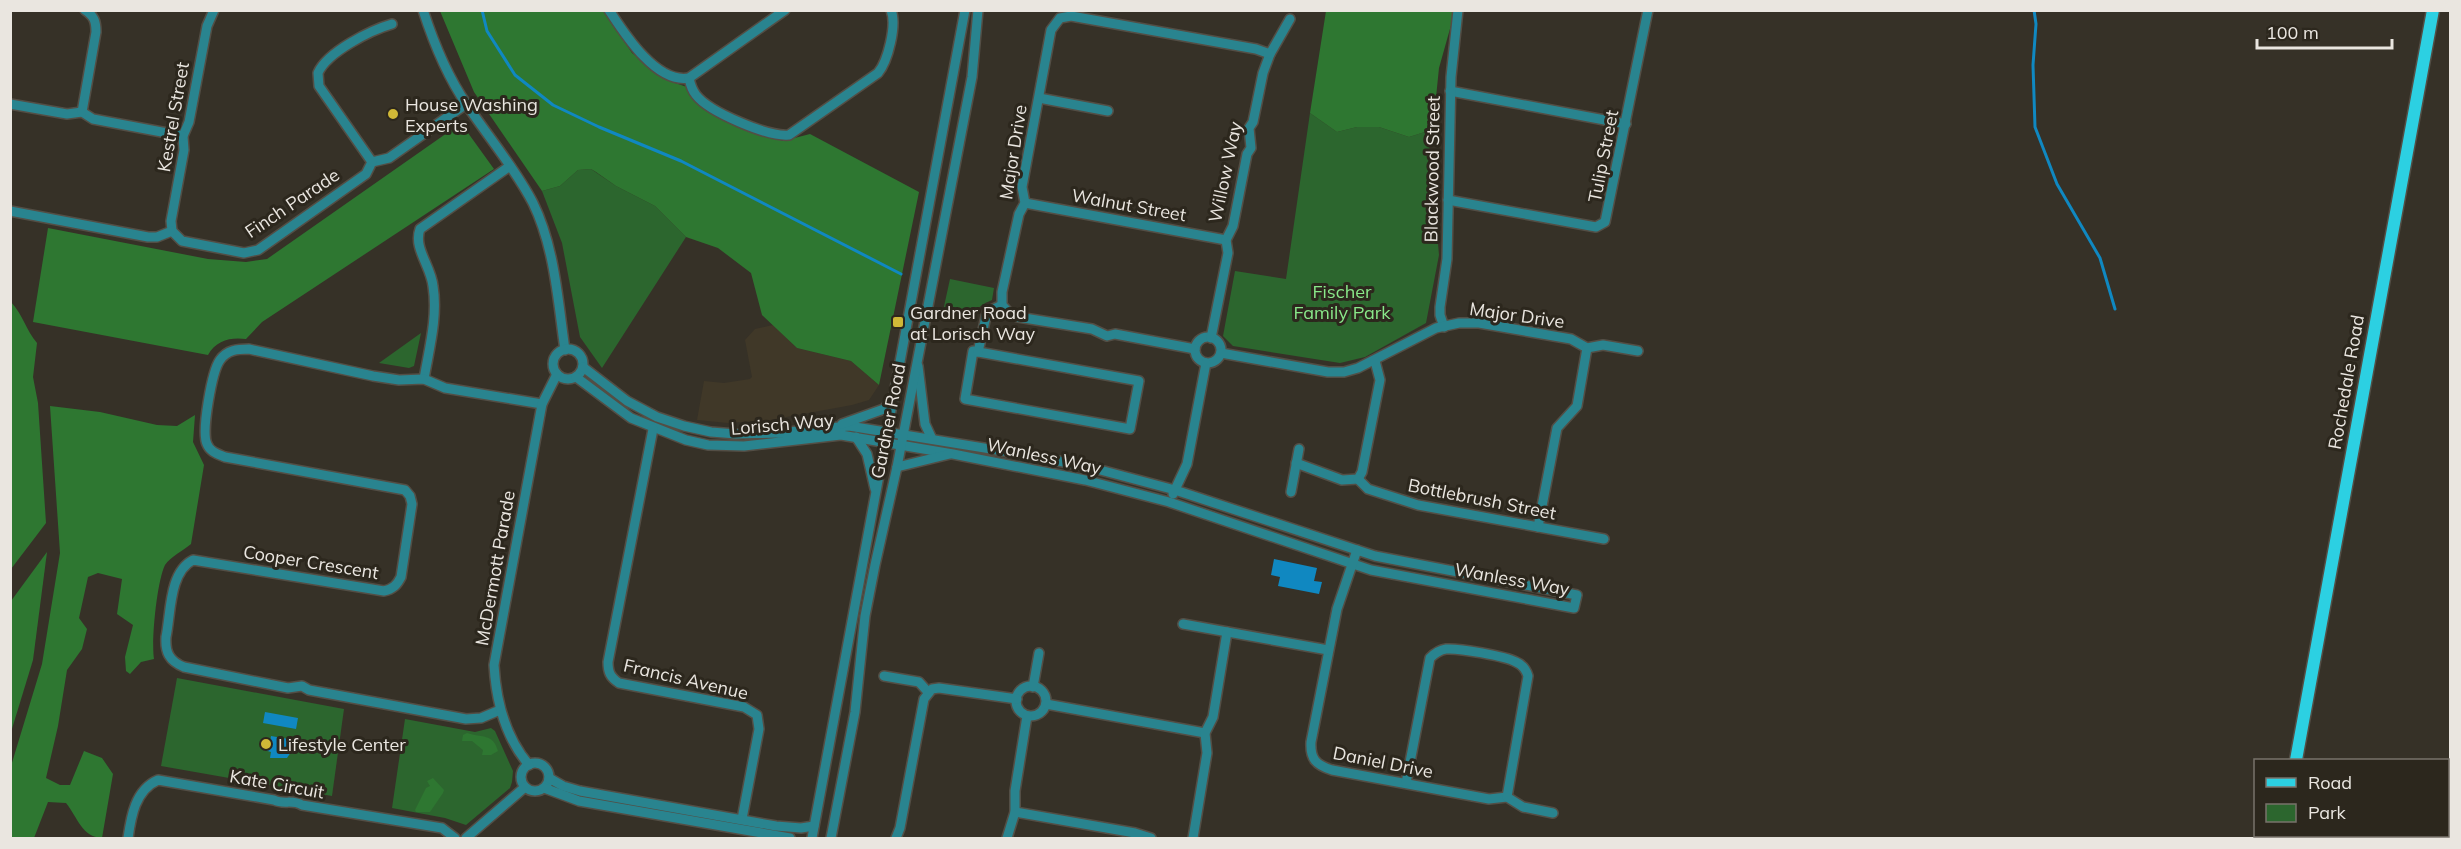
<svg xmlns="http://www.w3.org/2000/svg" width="2461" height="849" viewBox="0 0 2461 849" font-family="Mulish,sans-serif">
<rect width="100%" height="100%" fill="#363127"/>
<polygon fill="#403828" points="773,325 797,348 851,361 879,385 869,400 852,405 770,420 728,423 697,420 704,381 724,383 750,379 752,377 745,340 755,329"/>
<g fill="#2c662e">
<polygon points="1310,113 1337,132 1357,127 1379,127 1409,137 1428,131 1439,255 1426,323 1365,357 1340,363 1233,346 1223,336 1235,271 1286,279"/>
<polygon points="591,169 616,186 655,206 686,237 602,368 580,337 562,243 542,191 560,186 578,170"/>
<path d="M 950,279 L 994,288 L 992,300 C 983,304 977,306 975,317 L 943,311 Z"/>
<polygon points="421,333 414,366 409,368 379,363"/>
<polygon points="177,678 344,709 332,796 161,766"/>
<polygon points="405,719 475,732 491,728 495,731 513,771 512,782 510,788 466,825 445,818 392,808"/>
</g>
<g fill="#2e7731">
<polygon points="440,11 604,11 632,53 669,81 687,87 694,100 721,119 783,141 810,134 919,192 879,385 851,361 797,348 762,315 751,273 718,248 686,237 655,206 616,186 596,172 591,169 578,170 560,186 542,191 474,92"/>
<polygon points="1323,11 1455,11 1439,68 1434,117 1428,131 1409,137 1379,127 1357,127 1337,132 1310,113 1326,11"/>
<path d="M 457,126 L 463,126 L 494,169 L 262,322 L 246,339 C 231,337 216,340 208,355 L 33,322 L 48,228 L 208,259 L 246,262 L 267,259 Z"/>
<path d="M 11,302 C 23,315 26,330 37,343 L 33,377 L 38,403 L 46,523 L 11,569 Z"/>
<path d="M 50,406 L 100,412 L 157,425 L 177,426 L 195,415 L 193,442 L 204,465 L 191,544 C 184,550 170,557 165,565 C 157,581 151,641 154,659 L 141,662 L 130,674 L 126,671 L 125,657 L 133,625 L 117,614 L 122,579 L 98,573 L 88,577 L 79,618 L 87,629 L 82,649 L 67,670 L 58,726 L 46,778 L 60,785 L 70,785 L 84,751 L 102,758 L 113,774 L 102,838 C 82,837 78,818 66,803 L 48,802 L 34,838 L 11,838 L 11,766 L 42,664 L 60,553 Z"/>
<polygon points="47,552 33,660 11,732 11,601"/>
<path d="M 467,733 C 482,738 493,733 498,751 L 491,755 L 482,755 L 483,750 L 472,741 L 462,741 L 463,735 Z"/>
<polygon points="433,778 444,790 443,793 430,812 416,812 415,810 426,788 430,786 427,781"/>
</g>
<g fill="#1088c1">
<polygon points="1274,559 1317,568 1314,581 1322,582 1319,594 1278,586 1280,577 1271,575"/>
<polygon points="265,712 298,718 296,729 263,723"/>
<polygon points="271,736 294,740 293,749 287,758 270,758 271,752 264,750 265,742 270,742"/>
</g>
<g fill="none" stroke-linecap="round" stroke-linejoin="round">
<g stroke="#1088c1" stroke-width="3">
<polyline points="482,10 487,31 515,75 553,105 599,127 681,161 901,274"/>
<polyline points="2034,10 2036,24 2033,65 2035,127 2057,184 2100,258 2115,309"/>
</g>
<defs>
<g id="minor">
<polyline points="214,10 207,26 189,122 183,136 184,150 171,221 172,231 182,241 244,253 258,250 366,174 372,162 389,158 466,104"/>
<path d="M 423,10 C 434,44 447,76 467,105 C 489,138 515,168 533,203 C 555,248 558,302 565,350"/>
<path d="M 609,10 C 624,33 656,84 689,78 L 785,10"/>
<path d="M 689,78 C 690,83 692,90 696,95 C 709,112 768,137 789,135 L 878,73 C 888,61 897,25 891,10"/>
<polyline points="1450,91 1626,124"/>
<polyline points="1039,98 1108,111"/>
<polyline points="10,104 67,114 82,112 93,119 183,136"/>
<path d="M 82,112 L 96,32 C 96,21 94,16 85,10"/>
<path d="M 372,162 L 319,86 L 318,73 C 327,52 371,30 392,24"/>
<polyline points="1448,200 1596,227 1605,222 1648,10"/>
<polyline points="1025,203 1226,240"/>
<polyline points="10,211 148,237 157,237 172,231"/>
<polyline points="1444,327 1440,315 1440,307 1447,259 1451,77 1458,10"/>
<circle cx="1208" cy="350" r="13"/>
<polyline points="1211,338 1228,253 1226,240 1233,226 1247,154 1251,148 1249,128 1253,122 1263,73 1270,54 1290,19"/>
<polyline points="1195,349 1115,334 1107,336 1092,329 1018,317 1011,315 1002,305 1002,292 1019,214 1025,203 1022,187 1051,30 1060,18 1071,16 1256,49 1270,54"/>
<circle cx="568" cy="364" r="15"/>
<polygon points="973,351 1139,381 1130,429 965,399"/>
<polyline points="978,352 987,312 1002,305"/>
<polyline points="1221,353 1328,372 1344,372 1358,368 1436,328 1459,323 1479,323 1571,339 1587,348 1603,345 1638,351"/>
<polyline points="918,366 925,424 932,439"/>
<polyline points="576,377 631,418 686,440 708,445 744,446 841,435 953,454 1085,480 1169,502 1371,570 1574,608 1577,595 1375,556 1175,490 1089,467 1033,456 849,426 778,433 736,434 711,432 684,426 657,417 627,401 583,367"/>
<path d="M 424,379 C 429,349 438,317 433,286 C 431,266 413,248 420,229 L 510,166"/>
<polyline points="842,424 884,409 893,398"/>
<path d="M 653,429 L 608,662 C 608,672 610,677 619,683 L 744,707 L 757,715 L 759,729 L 742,819"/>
<polyline points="856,437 867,454 875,489"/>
<polyline points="1296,463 1342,480 1358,479 1362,472 1380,380 1375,361"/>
<polyline points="897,467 950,454"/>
<polyline points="1358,479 1368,489 1418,505 1604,539"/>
<polyline points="1291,492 1299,449"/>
<polyline points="1173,494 1187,464 1206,363"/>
<polyline points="1538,527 1557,428 1577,406 1587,348"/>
<path d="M 1357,550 L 1337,609 L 1311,742 C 1310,759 1316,765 1332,770 L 1489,799 L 1507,797 L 1523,807 L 1553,813"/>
<polyline points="1183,624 1328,650"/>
<polyline points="884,676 919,682 928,692"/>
<circle cx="1031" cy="701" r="15"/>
<polyline points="1033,687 1039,653"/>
<polyline points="1046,704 1205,733"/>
<path d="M 500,710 L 481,718 L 466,719 L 309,690 L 302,686 L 288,688 L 184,667 C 169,661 165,652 166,637 C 171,613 169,572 193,560 L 384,591 C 393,589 397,585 401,577 L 412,504 L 410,496 L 405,490 L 225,457 C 218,454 210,452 207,444 C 201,432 212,371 220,360 C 227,350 237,349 249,349 L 373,376 L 399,380 L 424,379 L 445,388 L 542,404"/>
<circle cx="535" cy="777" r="14"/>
<path d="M 529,765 C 505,737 496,700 494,665 L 542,404 L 557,374"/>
<polyline points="549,778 563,786 580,791 776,826 801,828 814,826"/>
<path d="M 1406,783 L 1430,658 C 1435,653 1439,650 1446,649 C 1459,648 1505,656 1516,662 C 1523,665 1526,669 1528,676 L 1507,797"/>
<polyline points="544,788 579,801 790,838"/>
<polyline points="2448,789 2450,790"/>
<polyline points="1015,812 1135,833 1151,838"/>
<path d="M 128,838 C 131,817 135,790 158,780 L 274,800 C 284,805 292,799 302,805 L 442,828 L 455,838"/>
<polyline points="466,838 525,787"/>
<polyline points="812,838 965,10"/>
<polyline points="831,838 855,712 865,616 875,565 897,467 972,77 978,10"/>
<polyline points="896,838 900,828 924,699 932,689 939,688 1017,699"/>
<polyline points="1007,838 1015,812 1015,791 1027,716"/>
<polyline points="1193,838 1207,753 1205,733 1213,717 1227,632"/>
</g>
<g id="major">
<polyline points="2296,760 2433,10"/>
<polyline points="2281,838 2282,836"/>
</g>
</defs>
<use href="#minor" stroke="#534e45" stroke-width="12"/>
<use href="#major" stroke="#534e45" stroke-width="15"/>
<use href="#minor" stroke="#29848f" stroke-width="9"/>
<use href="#major" stroke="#2cd0e2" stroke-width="12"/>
</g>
<g fill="#d0b837" stroke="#2c271d" stroke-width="2">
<circle cx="393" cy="114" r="6"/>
<rect x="892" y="316" width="12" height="12" rx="3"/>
<circle cx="266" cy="744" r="6"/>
</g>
<g text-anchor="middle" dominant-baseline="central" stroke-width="6" stroke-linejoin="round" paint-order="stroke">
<g font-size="18" fill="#eae6e0" stroke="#2c271d" text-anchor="start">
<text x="405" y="104">House Washing<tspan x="405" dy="21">Experts</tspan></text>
<text x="910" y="312">Gardner Road<tspan x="910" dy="21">at Lorisch Way</tspan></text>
<text x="278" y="744">Lifestyle Center</text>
</g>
<g font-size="18" fill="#eae6e0" stroke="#2c271d">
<text transform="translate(173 117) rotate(-80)">Kestrel Street</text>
<text transform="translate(1013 152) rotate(-81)">Major Drive</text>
<text transform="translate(1603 156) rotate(-79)">Tulip Street</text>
<text transform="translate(1432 169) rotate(-89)">Blackwood Street</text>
<text transform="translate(1225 172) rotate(-78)">Willow Way</text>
<text transform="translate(292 203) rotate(-34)">Finch Parade</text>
<text transform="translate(1129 205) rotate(10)">Walnut Street</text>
<text transform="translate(1517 315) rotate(8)">Major Drive</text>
<text transform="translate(2346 382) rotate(-80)">Rochedale Road</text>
<text transform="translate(888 421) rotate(-79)">Gardner Road</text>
<text transform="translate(782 424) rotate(-5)">Lorisch Way</text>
<text transform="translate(1044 456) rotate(12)">Wanless Way</text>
<text transform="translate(1482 499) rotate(11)">Bottlebrush Street</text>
<text transform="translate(311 562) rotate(9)">Cooper Crescent</text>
<text transform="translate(495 568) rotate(-80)">McDermott Parade</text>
<text transform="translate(1512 579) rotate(10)">Wanless Way</text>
<text transform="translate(686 679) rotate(13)">Francis Avenue</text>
<text transform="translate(1383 762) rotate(11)">Daniel Drive</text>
<text transform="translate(277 784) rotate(10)">Kate Circuit</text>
</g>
<g font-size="18" fill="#89e889" stroke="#2c271d">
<text x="1342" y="291">Fischer<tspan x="1342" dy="21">Family Park</tspan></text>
</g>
</g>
<rect width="2461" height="849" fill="none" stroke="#eae6e0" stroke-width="24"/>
<rect x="2254" y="759" width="195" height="78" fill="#2c271d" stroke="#78736b" stroke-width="1.5"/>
<rect x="2266" y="778" width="30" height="9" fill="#2cd0e2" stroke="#78736b" stroke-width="1.5"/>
<text x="2308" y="789" font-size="18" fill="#eae6e0">Road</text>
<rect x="2266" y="804" width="30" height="18" fill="#2c662e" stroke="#78736b" stroke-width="1.5"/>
<text x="2308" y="819" font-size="18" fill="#eae6e0">Park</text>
<path d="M2257 39v9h135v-9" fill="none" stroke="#eae6e0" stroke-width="3"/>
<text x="2266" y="39" font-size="18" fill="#eae6e0" stroke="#2c271d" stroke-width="4.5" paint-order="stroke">100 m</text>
</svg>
